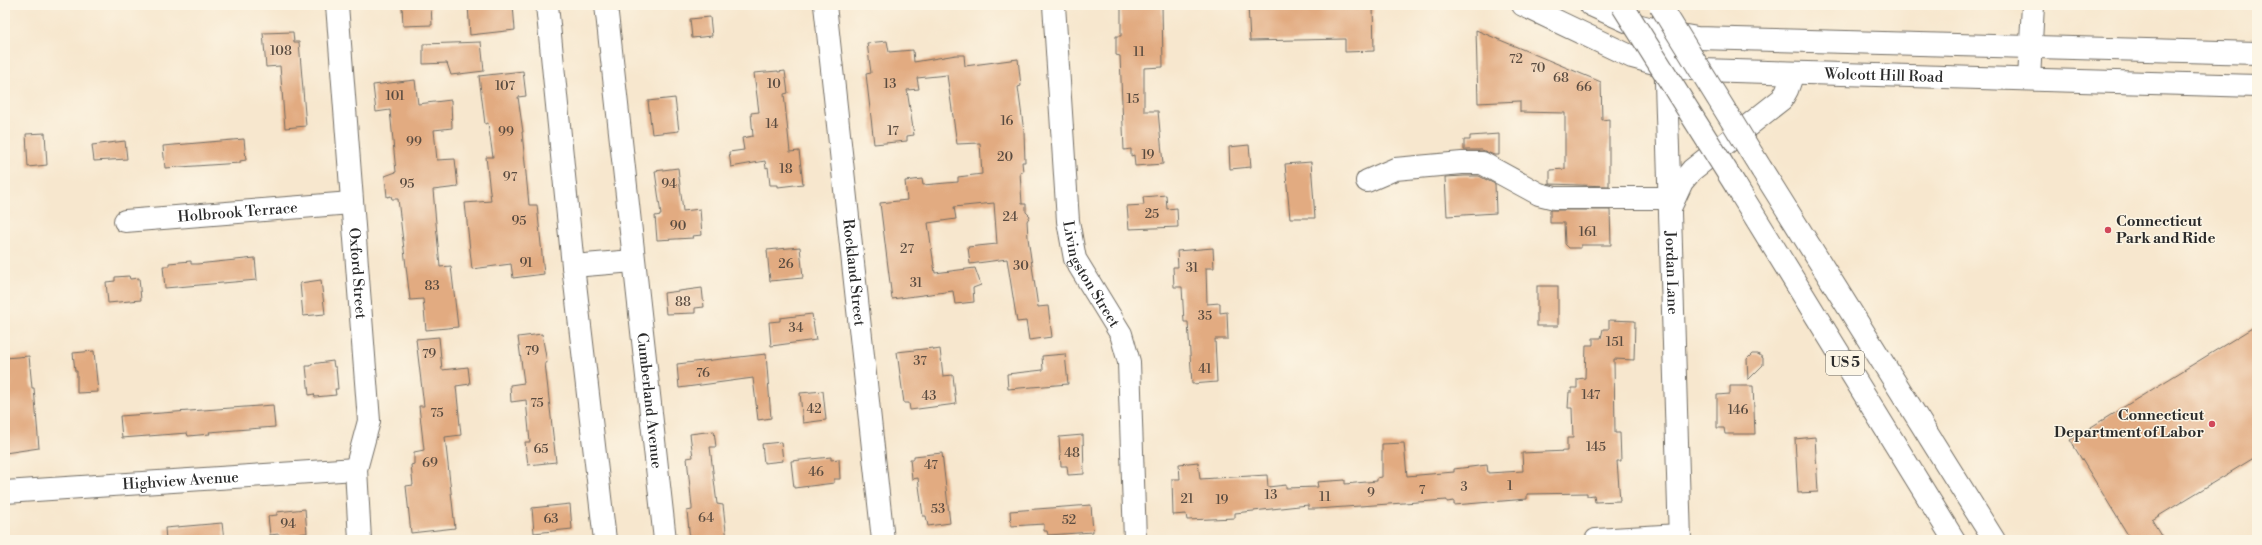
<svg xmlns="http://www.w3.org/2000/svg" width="2262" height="545" viewBox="0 0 2262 545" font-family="'Libre Bodoni',serif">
<rect width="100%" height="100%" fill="#fcf5e5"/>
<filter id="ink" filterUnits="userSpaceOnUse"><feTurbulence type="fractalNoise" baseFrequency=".025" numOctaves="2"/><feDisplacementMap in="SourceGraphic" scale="8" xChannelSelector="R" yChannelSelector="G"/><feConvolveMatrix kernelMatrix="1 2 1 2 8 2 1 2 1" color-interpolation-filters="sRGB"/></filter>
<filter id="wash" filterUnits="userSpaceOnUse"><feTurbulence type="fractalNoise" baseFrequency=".012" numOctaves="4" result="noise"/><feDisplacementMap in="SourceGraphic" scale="16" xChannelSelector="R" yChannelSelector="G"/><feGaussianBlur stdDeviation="0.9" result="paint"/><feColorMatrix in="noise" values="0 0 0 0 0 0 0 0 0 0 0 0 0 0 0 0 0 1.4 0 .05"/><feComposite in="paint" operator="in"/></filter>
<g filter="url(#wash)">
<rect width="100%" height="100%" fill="#f7e7ce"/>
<g id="blocks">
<g fill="#e2ab81">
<polygon points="402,5 431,5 432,25 403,26"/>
<polygon points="468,5 513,5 515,30 470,35"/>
<polygon points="1121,5 1162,5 1163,67 1144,68 1144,111 1158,111 1163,164 1135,166 1134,155 1131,156 1131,149 1124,150 1120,56 1116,55 1116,36 1121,36"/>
<polygon points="1248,5 1373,5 1374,51 1345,52 1345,39 1250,41"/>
<polygon points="710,17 712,36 692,38 690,19"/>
<polygon points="1476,30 1601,82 1602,120 1609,119 1609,186 1550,184 1550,170 1565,169 1565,113 1520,112 1520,101 1478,103"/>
<polygon points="293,32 294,42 299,42 306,126 285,128 280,66 266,67 263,33"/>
<polygon points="887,41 889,52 913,50 914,62 956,55 964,55 965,66 1018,59 1021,86 1018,87 1024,132 1025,162 1022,162 1023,172 1020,172 1022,204 1026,204 1026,212 1030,216 1027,221 1028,238 1038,307 1048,306 1052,337 1029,340 1026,321 1017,322 1007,259 970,264 968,247 997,244 994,203 954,207 956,219 928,223 935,273 975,268 981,285 973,288 974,302 955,304 953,291 892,299 880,203 907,200 905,181 922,179 923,185 958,182 958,177 982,174 980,143 957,144 947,75 917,78 919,89 907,90 914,135 907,136 907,141 874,144 866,74 871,73 867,43"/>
<polygon points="481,42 484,71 451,75 447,63 423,64 423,44"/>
<polygon points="523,71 526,96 518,97 523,132 522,132 529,205 537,205 544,274 513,278 511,264 472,269 465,203 491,201 486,157 493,157 488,123 485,124 479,76"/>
<polygon points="778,71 778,72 785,71 788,93 784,94 790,152 799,151 803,184 778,187 778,185 770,185 768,167 766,168 765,161 731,167 729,152 744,150 742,138 753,136 751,113 759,112 754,73"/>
<polygon points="415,80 418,104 451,100 452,128 434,130 437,160 455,159 458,187 433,190 440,267 451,266 458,327 426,330 423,299 410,300 398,199 392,199 391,196 387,197 385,176 396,172 390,110 376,112 373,85"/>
<polygon points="675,98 679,131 652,134 648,101"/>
<polygon points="45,133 47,165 28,167 26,134"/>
<polygon points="1499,134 1499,155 1494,155 1482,150 1464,150 1464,140 1470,140 1470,136"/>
<polygon points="244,139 246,160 240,161 240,163 165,168 163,146"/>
<polygon points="125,141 127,159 94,161 92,145"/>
<polygon points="1249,145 1251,167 1230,169 1229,147"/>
<polygon points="1311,162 1315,218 1290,218 1285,164"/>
<polygon points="678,168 683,211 700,209 702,235 692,236 693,238 657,240 655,216 661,215 655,171"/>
<polygon points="1465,176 1479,176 1495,184 1496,213 1447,216 1445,177"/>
<polygon points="1166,195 1167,209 1177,208 1178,227 1129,229 1127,206 1144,205 1143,197"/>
<polygon points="1550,210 1610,210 1611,245 1581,245 1581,248 1569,248 1565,244 1564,223 1550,223"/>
<polygon points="800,247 803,278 770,281 767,250"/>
<polygon points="1213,248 1214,268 1206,268 1207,304 1220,303 1220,313 1227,312 1228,339 1215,339 1217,382 1192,384 1188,322 1184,322 1182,287 1174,287 1173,267 1178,267 1177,251"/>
<polygon points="255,258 257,280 165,288 163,266 169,266 169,263 191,261 191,264 197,264"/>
<polygon points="129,276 130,279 139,278 141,300 108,303 106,282 115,281 115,277"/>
<polygon points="321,280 325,314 303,316 300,283"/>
<rect x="1537" y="286" width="21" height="40"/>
<polygon points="702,288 704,307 695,308 695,313 666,314 664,293"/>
<polygon points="812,314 816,340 771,346 769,322 780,321 780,318"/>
<polygon points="1609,320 1635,321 1634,360 1614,359 1615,433 1620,433 1621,461 1617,461 1620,501 1595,502 1594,495 1587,496 1587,493 1527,494 1527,499 1454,505 1454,501 1447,502 1447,500 1316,509 1308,509 1308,505 1235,513 1235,518 1187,520 1186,514 1173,515 1172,479 1180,479 1179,464 1198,462 1200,479 1267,475 1268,487 1286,485 1286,488 1318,487 1317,482 1345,480 1345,484 1377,481 1377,478 1382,477 1382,444 1404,443 1407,476 1454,472 1454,469 1487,465 1488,473 1523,471 1522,453 1567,451 1567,438 1573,438 1572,408 1568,408 1569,392 1572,392 1572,388 1577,388 1577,379 1585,378 1586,345 1593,345 1593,338 1601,338 1603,329 1609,329"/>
<polygon points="2257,325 2257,456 2152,520 2164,540 2131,540 2070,440"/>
<polygon points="542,334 547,363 545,363 556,462 528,465 525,442 530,442 526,400 511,402 510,385 524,383 518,337"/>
<polygon points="439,337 442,370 468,367 470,384 456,386 461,435 445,437 455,528 411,533 406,486 413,485 411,465 414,464 414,452 424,450 419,406 424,406 416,339"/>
<polygon points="933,348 934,350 940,349 943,376 953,375 956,404 910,410 909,403 904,403 897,352"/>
<polygon points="94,351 98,392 77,393 77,371 75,371 73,353"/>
<polygon points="766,354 771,418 758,420 753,378 679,388 677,364"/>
<polygon points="1065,354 1068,384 1008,389 1007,374 1043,370 1042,356"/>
<polygon points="1752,354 1758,354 1763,358 1763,365 1748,380 1747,359"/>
<polygon points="29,356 32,388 34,388 39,448 5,453 5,358"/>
<polygon points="333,361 334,367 336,367 338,389 335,389 336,395 315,397 314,394 309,395 306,366 311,366 311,364"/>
<polygon points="1730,386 1753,386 1755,434 1725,434 1724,428 1717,428 1717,395 1730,394"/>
<polygon points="823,391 826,420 803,423 800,393"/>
<polygon points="273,405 275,427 209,432 210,434 188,436 187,433 122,438 120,416"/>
<polygon points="714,431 716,447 710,447 717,504 723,505 727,540 690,540 687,511 692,510 692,507 687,458 693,457 690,434"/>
<polygon points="1083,435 1084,474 1068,475 1067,466 1061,466 1059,437"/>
<polygon points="1815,437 1818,492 1798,493 1795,439"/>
<polygon points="781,442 783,461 764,463 762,444"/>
<polygon points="942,453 950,523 928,526 926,516 923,516 918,478 912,479 910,459 914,459 914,456"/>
<polygon points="831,457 831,460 839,459 840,479 834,479 834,483 794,488 791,461"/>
<polygon points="570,504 572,529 534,533 532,508"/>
<polygon points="1091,505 1093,532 1048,535 1047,531 1044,531 1044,524 1011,526 1010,511"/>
<polygon points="305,509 307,533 279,536 279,534 270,535 268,516 277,515 277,512"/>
<polygon points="222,523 224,540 166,540 165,528"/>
</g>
</g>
</g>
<g filter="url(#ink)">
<use href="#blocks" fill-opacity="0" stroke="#726d64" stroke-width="1"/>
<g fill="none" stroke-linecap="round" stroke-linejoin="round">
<defs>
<g id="minor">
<path id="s1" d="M 337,5 L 369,421 L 356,469 L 360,540"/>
<polyline points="547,5 573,266 605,540"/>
<path id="s2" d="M 606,5 L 665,540"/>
<path id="s3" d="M 825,5 L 883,540"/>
<path id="s4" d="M 1054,5 L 1068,221 L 1075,259 L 1121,334 L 1129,362 L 1135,540"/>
<polyline points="1523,5 1632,57 1665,66"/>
<polyline points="1591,5 1633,24 1664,32"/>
<polyline points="2029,79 2033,5"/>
<polyline points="1367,181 1395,169 1462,163 1482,163 1539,194 1555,198 1669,198"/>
<path id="s5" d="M 125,221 L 351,203"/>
<polyline points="573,266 633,261"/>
<path id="s6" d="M 5,492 L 356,469"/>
<polyline points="1596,540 1679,535"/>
</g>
<g id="major">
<path id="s7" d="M 1664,17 L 1680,540"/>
<polyline points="1664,32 1697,38 2257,53"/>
<path id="s8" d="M 1665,66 L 1701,70 L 2257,86"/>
<polyline points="1671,206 1682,182 1692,170 1782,99 1787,90 1793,73"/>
</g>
<g id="highway">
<polyline points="1762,170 1994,540"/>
<polyline points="1736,186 1954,540"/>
</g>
</defs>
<use href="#minor" stroke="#726d64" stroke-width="24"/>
<use href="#major" stroke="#726d64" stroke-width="24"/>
<use href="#highway" stroke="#726d64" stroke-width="24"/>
<use href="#minor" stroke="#fff" stroke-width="22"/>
<use href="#major" stroke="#fff" stroke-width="22"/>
<use href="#highway" stroke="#fff" stroke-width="22"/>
<defs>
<g id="highway-bridge">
<polyline points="1622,5 1736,186"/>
<polyline points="1660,5 1762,170"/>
</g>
</defs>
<use href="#highway-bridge" stroke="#726d64" stroke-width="24" stroke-linecap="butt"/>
<use href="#highway-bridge" stroke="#fff" stroke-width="22"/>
</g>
</g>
<g fill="#d1495b" stroke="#fcf5e5" stroke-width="1.5">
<circle cx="2108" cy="230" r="4"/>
<circle cx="2212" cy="424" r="4"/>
</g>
<g text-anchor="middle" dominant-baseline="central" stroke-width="3" stroke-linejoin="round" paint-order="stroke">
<g font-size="13" fill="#594b40">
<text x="281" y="51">108</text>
<text x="1139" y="52">11</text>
<text x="1516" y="59">72</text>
<text x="1538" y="68">70</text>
<text x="1561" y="78">68</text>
<text x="774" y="84">10</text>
<text x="890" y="84">13</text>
<text x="505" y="86">107</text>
<text x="1584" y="87">66</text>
<text x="395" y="96">101</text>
<text x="1133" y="99">15</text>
<text x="1007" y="121">16</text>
<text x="772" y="124">14</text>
<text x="893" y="131">17</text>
<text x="506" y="132">99</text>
<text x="414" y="142">99</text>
<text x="1148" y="155">19</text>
<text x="1005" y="157">20</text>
<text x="786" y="169">18</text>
<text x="510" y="177">97</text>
<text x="407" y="184">95</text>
<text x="669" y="184">94</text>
<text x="1152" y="214">25</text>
<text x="1010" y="217">24</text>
<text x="519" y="221">95</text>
<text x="678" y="226">90</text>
<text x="1588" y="232">161</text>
<text x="907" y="249">27</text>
<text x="526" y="263">91</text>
<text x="786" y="264">26</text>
<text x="1021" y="266">30</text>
<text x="1192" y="268">31</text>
<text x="916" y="283">31</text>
<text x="432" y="286">83</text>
<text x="683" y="302">88</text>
<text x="1205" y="316">35</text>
<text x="796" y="328">34</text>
<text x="1615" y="342">151</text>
<text x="532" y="351">79</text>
<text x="429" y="354">79</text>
<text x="920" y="361">37</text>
<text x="1205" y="369">41</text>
<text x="703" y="373">76</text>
<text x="1591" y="395">147</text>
<text x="929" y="396">43</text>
<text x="537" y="403">75</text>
<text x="814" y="409">42</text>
<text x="1738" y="410">146</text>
<text x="437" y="413">75</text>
<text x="1596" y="447">145</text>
<text x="541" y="449">65</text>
<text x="1072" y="453">48</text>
<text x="430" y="463">69</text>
<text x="931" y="465">47</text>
<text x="816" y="472">46</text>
<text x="1510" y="486">1</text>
<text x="1464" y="487">3</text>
<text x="1422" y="490">7</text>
<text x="1371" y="493">9</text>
<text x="1271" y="495">13</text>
<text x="1325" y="497">11</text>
<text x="1187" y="499">21</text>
<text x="1222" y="500">19</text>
<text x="938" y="509">53</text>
<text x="706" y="518">64</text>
<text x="551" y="519">63</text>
<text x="1069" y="520">52</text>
<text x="288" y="524">94</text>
</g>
<rect fill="#fcf5e5" stroke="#6a6863" stroke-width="1" x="1826" y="351" width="38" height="24" rx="3"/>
<g font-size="14" font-weight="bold" fill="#2b2b2b">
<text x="1845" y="363">US 5</text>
</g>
<g font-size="15" fill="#2b2b2b" stroke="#fcf5e5">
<text stroke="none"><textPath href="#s8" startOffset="219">Wolcott Hill Road</textPath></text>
<text stroke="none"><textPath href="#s5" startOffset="113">Holbrook Terrace</textPath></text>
<text stroke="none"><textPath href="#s1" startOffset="269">Oxford Street</textPath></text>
<text stroke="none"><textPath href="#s3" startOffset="269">Rockland Street</textPath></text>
<text stroke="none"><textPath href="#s4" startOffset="275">Livingston Street</textPath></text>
<text stroke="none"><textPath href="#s7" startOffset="256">Jordan Lane</textPath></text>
<text stroke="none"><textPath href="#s2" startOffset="398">Cumberland Avenue</textPath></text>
<text stroke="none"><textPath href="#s6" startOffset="176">Highview Avenue</textPath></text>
</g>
<g font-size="15" font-weight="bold" fill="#2b2b2b" stroke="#fcf5e5" text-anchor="start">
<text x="2116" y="221">Connecticut<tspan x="2116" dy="17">Park and Ride</tspan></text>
<text x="2204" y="415" text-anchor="end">Connecticut<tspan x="2204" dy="17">Department of Labor</tspan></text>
</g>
</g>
<rect width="2262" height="545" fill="none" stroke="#fcf5e5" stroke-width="20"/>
</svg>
